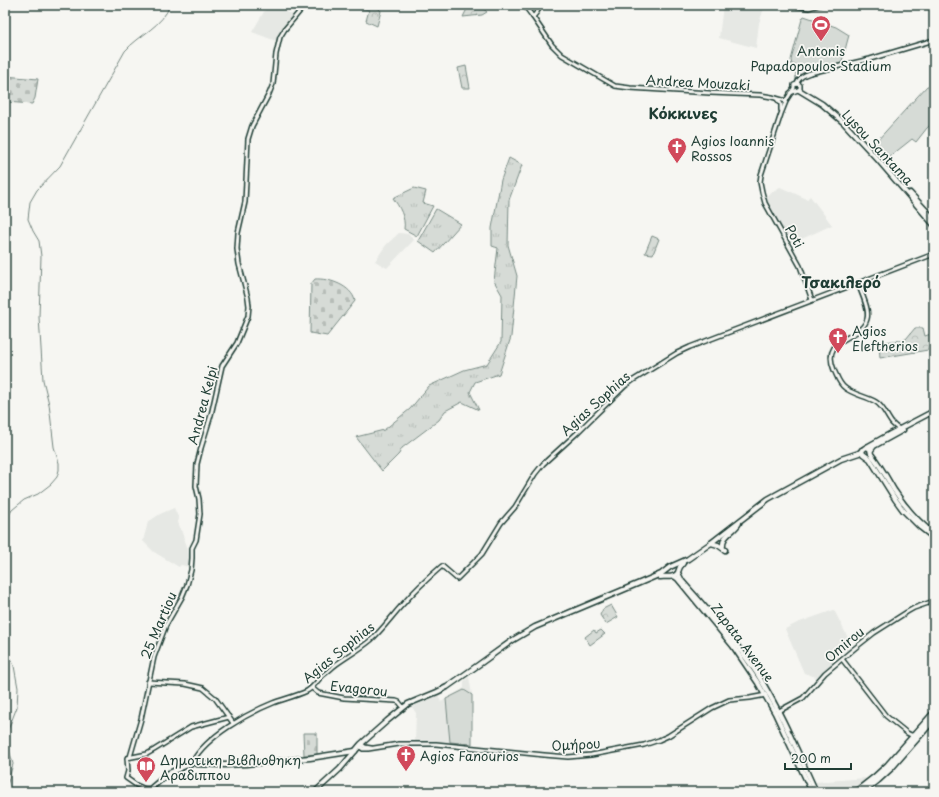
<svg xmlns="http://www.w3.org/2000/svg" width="939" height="797" viewBox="0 0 939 797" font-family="'Playpen Sans',sans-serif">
<defs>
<pattern id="grass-tufts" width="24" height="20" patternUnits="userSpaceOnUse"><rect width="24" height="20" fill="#d6dbd6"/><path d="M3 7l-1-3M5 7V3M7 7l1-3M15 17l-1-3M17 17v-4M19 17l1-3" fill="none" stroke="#b7bdb8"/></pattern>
<pattern id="forest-crowns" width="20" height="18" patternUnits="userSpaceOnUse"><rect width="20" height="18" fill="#d6dbd6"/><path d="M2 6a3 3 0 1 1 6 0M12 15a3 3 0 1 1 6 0" fill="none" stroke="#b7bdb8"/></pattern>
<pattern id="cemetery-stones" width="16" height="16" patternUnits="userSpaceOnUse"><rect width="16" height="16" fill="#d6dbd6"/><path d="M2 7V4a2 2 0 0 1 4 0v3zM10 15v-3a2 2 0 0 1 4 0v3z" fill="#b7bdb8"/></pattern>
</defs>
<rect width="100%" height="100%" fill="#f6f6f2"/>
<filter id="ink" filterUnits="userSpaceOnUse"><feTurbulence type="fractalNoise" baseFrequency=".025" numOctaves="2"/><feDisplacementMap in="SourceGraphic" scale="8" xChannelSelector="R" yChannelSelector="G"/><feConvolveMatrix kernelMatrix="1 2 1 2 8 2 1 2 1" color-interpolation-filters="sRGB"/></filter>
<g filter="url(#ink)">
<g fill="#e6e8e4">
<polygon points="268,5 276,5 294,16 276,41 252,32"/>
<polygon points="723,5 765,5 759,23 756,48 719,38"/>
<polygon points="780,187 807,199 810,196 832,225 791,244 788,243 764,197"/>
<polygon points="399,233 408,234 414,240 387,268 375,261 386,245"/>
<polygon points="174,508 179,519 178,522 188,549 190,563 189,567 181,565 179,567 154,552 143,541 148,522 160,514"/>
<polygon points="834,610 852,646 847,651 843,650 835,657 833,663 816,677 804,673 785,629 797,623"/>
<polygon points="469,677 472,695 472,747 436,743 415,742 416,713 412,707 438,695 441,702 464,688 464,681"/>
<polygon points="865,778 875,792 814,792 815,782"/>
</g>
<g fill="url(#grass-tufts)" stroke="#7a8c85">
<polygon points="509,158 522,165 509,200 508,245 517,276 511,337 499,374 475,382 470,392 479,410 462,402 445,411 439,420 402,448 399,454 382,471 356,437 384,430 410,409 429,386 464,370 487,364 501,342 502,295 494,281 498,248 492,246 492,228 501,180"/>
<path d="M 414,188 L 426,191 L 423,203 L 433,206 L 417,236 L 404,229 C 406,218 399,206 393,198 Z"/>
<polygon points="436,209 461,224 435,253 418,241"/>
</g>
<g fill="url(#forest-crowns)" stroke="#7a8c85">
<polygon points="348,5 364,5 365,7 369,5 375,5 381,11 377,26 366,21 369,10 346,6"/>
<polygon points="469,5 479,5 487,12 482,15 463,17"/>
<polygon points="466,66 470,88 462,88 458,68"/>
<polygon points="652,236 659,239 653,254 645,253"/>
<polygon points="915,328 923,328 925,336 934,333 934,349 880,358 879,343 906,339"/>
<polygon points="611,605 618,617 606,624 600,615 603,609"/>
<polygon points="594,630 596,633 601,630 605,634 590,645 585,637"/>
</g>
<g fill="url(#cemetery-stones)" stroke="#7a8c85">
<polygon points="5,76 38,79 35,98 32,104 6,102 8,87"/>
<path d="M 315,279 C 329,278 352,286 355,301 L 327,336 L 310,333 L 311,284 Z"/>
<polygon points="303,733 317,733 317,755 304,755"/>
</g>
<g fill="#d6dbd6" stroke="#7a8c85">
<polygon points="804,16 836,27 849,35 841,65 808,73 796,80 795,65 792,65 791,60 802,19"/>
<polygon points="927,86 934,86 934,122 927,128 916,142 912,139 888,158 875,143"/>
<polygon points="464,690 472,695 472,744 450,742 446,699"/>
</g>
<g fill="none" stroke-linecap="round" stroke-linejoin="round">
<g stroke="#72847d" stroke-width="1">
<path d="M 5,521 L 12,510 L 24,500 L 38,494 L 51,484 L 57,477 L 59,470 L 59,463 L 54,447 L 49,404 L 43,380 L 39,317 L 41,256 L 39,241 L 33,231 L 28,219 L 30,202 L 37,190 L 60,166 L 125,51 C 139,35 163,26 170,5"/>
<polyline points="5,644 14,666 18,688 17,707 8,730 7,743 13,764 8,782 5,788"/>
</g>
<defs>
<g id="minor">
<polyline points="524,5 533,17 552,45 562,55 615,86 630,88 710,93 760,95 772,97 786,101"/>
<polyline points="789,5 809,8 819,5"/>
<polyline points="533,17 537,12 541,5"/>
<polyline points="790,93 798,90 800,89 800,85 797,84"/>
<polyline points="777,99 781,104 781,110"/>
<path d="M 858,283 C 861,293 870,309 867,319 C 861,341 820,336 834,370 C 837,376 839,384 845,388 C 854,395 866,396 876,402 C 887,409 888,425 900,429"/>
<path d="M 812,300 L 800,266 L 765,203 L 762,192 L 760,182 L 761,175 L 781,114 L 787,99 L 794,88 L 794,85 L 797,84 C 799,77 804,75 810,73 L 870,59 L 934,40"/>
<polyline points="842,659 886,716 907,733 911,735 914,735"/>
<polyline points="148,682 185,684 203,688 215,698 233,723"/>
<polyline points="312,688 318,693 344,698 396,701 399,702 403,707"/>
<polyline points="777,712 803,698 825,673 855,648 874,633 907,612 914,608 934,601"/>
<polyline points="361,744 365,747 371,748"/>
<polyline points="359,746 363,749 368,749 399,744 436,744 544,755 568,757 591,755 644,745 659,740 668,736 712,708 729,700 750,698 766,695"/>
<polyline points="130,757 141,719 154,657 166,625 182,597 187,585 191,570 192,558 192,548 196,540 200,514 199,499 196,486 197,464 201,448 211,415 222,366 237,343 248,316 249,306 248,298 239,264 237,249 238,233 245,202 248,139 252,126 269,94 273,84 276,54 280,37 285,29 305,5"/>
<path d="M 193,761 C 206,737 248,713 273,703 C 284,699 296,696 307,691 C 314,687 317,681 322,676 C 326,673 330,670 334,666 C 346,657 359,650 371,640 C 383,629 392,616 403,604 C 415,590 428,578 442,566 L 457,579 L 482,554 L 501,523 L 515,507 L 535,474 L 543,464 L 577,433 L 589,421 L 625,386 L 632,381 L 677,353 L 690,347 L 934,254"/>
<polyline points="145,789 136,785 126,778 128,771 127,758 147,754 154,750 191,727 229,717"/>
<polyline points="150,789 157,792"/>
</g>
<g id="major">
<polyline points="799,90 822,104 843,122 879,161 934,225"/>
<polyline points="910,193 934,219"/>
<path d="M 867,447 L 870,449 L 871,454 C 880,465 887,478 894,490 C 905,507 918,522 934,534"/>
<polyline points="862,450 863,454 870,459 895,499 903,510 920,527 934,538"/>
<polyline points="871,450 874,446 903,430"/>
<polyline points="711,543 718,545 725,550"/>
<path d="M 723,546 C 722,535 734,532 739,523"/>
<path d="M 678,573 L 682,581 C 708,611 736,641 758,675 C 781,712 798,753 816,792"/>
<polyline points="674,576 678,579 733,646 758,683 775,713 812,792"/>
<path d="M 660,577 C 665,576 676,579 678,572 C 679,568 680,566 683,563"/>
<polyline points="141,792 145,789 150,789 169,773 190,764 192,761 195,761 196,764 225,765 246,764 310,758 355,751"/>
<polyline points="315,792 340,769 361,744 387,721 408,704 437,692 447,687 474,668 513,640 535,627 661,574 670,567 688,559 711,543 768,499 841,459 859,453 865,448 890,434 934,411"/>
</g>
<g id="highway">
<polyline points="856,792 875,777 888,765 934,713"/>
<polyline points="863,792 878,780 891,768 934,719"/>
</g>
</defs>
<use href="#minor" stroke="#1f3d34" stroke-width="6"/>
<use href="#major" stroke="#1f3d34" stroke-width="7"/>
<use href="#highway" stroke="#1f3d34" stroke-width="8"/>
<use href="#minor" stroke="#f6f6f2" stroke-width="3"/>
<use href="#major" stroke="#f6f6f2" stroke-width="4"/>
<use href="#highway" stroke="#f6f6f2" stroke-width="5"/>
</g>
</g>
<defs>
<symbol id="stadium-pin" viewBox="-11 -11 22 30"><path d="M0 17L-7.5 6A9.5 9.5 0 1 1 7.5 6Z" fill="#d1495b" stroke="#f6f6f2"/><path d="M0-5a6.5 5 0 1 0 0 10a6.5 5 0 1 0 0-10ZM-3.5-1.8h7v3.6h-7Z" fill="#fff"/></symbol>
<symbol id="church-pin" viewBox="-11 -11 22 30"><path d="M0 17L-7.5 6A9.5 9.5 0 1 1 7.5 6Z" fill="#d1495b" stroke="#f6f6f2"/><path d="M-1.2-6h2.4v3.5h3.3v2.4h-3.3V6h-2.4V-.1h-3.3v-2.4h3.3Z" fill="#fff"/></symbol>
<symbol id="library-pin" viewBox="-11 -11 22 30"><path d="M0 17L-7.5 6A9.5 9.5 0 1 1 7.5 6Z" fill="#d1495b" stroke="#f6f6f2"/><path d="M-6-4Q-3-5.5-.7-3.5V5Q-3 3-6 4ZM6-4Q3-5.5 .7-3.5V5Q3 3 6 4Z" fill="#fff"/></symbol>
</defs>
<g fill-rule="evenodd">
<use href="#stadium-pin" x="810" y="14" width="22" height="30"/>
<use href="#church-pin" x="666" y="136" width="22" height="30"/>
<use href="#church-pin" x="827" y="326" width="22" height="30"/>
<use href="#church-pin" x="395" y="744" width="22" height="30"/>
<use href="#library-pin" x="135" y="755" width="22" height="30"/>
</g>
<g text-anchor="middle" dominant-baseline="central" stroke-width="3.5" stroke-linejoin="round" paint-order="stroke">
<g font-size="13" fill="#1f3d34" stroke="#f6f6f2" text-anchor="start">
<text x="821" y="50" text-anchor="middle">Antonis<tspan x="821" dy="15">Papadopoulos Stadium</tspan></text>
<text x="691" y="140">Agios Ioannis<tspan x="691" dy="15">Rossos</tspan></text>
<text x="852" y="330">Agios<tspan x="852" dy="15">Eleftherios</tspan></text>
<text x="420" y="755">Agios Fanourios</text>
<text x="160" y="759">Δημοτικη Βιβλιοθηκη<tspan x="160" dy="15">Αραδιππου</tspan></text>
</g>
<g font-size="13" fill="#1f3d34" stroke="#f6f6f2">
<text transform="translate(698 82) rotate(3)">Andrea Mouzaki</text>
<text transform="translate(878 147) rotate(47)">Lysou Santama</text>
<text transform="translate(795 236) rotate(61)">Poti</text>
<text transform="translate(595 403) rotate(-42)">Agias Sophias</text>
<text transform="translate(202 405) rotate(-75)">Andrea Kelpi</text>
<text transform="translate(158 625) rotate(-67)">25 Martiou</text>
<text transform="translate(743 642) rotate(53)">Zapata Avenue</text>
<text transform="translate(844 644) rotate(-40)">Omirou</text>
<text transform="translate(338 652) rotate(-39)">Agias Sophias</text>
<text transform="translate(359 688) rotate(6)">Evagorou</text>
<text transform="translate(576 744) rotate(-3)">Ομήρου</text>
</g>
<g font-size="15" font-weight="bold" fill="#1f3d34" stroke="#f6f6f2">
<text x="683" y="112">Κόκκινες</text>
<text x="841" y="281">Τσακιλερό</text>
</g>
</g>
<rect width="939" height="797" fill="none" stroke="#f6f6f2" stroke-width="20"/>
<rect x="10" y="10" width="919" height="777" fill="none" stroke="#1f3d34" stroke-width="1.5" filter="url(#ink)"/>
<path d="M785 763v6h66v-6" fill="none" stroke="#1f3d34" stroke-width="2"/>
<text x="791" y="763" font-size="12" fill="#1f3d34" stroke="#f6f6f2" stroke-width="3" paint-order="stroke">200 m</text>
</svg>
